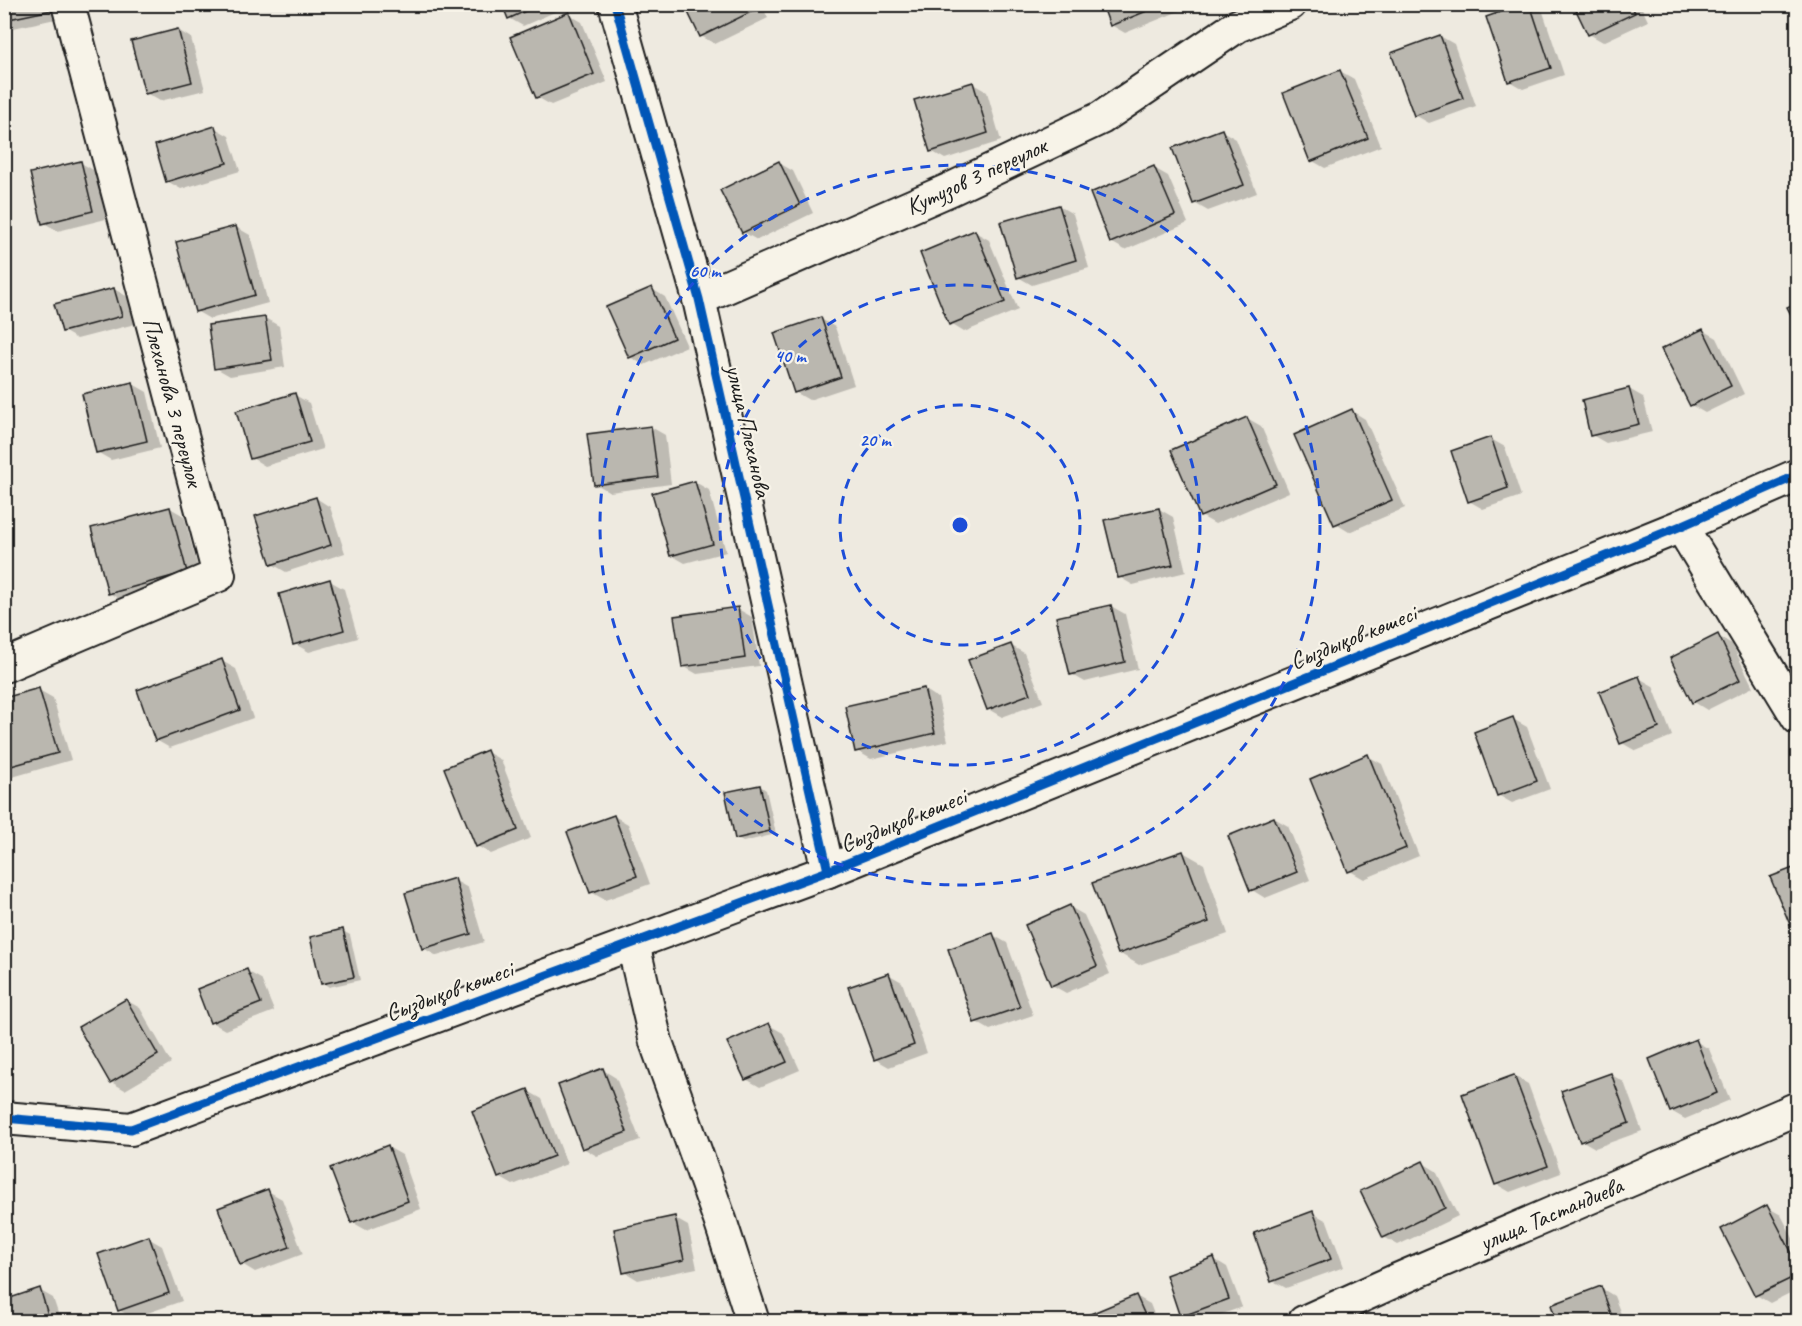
<svg xmlns="http://www.w3.org/2000/svg" width="1802" height="1326" viewBox="0 0 1802 1326" font-family="Caveat,sans-serif">
<rect width="100%" height="100%" fill="#eeeae0"/>
<filter id="ink" filterUnits="userSpaceOnUse"><feTurbulence type="fractalNoise" baseFrequency=".0167" numOctaves="2"/><feDisplacementMap in="SourceGraphic" scale="12" xChannelSelector="R" yChannelSelector="G"/><feConvolveMatrix kernelMatrix="1 2 1 2 8 2 1 2 1" color-interpolation-filters="sRGB"/></filter>
<g filter="url(#ink)">
<g fill="#0003">
<polygon points="4,4 62,4 65,17 4,30"/>
<polygon points="504,4 573,4 523,26 509,18"/>
<polygon points="686,4 761,4 768,18 715,44 701,36"/>
<polygon points="1103,4 1191,4 1192,6 1125,33 1111,25"/>
<polygon points="1529,4 1543,12 1564,75 1523,89 1509,81"/>
<polygon points="1575,4 1640,4 1648,21 1603,42 1589,34"/>
<polygon points="1676,4 1702,4 1687,11"/>
<polygon points="568,14 582,22 607,82 551,105 537,97"/>
<polygon points="178,30 191,38 205,90 160,101 146,93"/>
<polygon points="1440,36 1454,44 1476,106 1429,123 1415,115"/>
<polygon points="1340,71 1354,79 1381,146 1325,168 1311,160"/>
<polygon points="973,84 987,92 1001,141 945,159 931,151"/>
<polygon points="215,128 229,136 240,171 181,189 167,181"/>
<polygon points="1222,131 1236,139 1257,193 1208,211 1194,203"/>
<polygon points="81,163 95,171 106,219 58,231 44,223"/>
<polygon points="779,163 793,171 813,213 757,240 743,232"/>
<polygon points="1154,168 1168,176 1188,223 1125,250 1111,242"/>
<polygon points="1059,206 1073,214 1089,268 1032,285 1018,277"/>
<polygon points="236,227 250,235 268,303 210,319 196,311"/>
<polygon points="975,232 989,240 1018,310 964,332 951,324 921,254"/>
<polygon points="114,289 128,297 135,324 77,339 63,331"/>
<polygon points="652,289 665,297 687,346 644,365 630,357"/>
<polygon points="265,318 279,326 285,367 230,376 216,368"/>
<polygon points="821,319 835,327 854,385 809,400 795,392"/>
<polygon points="1703,330 1717,338 1744,394 1705,413 1691,405"/>
<polygon points="133,384 147,392 160,448 111,460 97,452"/>
<polygon points="1629,389 1643,397 1652,432 1606,443 1592,435"/>
<polygon points="295,395 309,403 323,449 265,466 252,458"/>
<polygon points="1352,411 1365,419 1405,508 1349,532 1336,524"/>
<polygon points="1247,418 1261,426 1289,492 1215,524 1201,516"/>
<polygon points="651,427 665,435 671,484 610,492 596,484"/>
<polygon points="1491,439 1505,447 1521,496 1483,509 1469,501"/>
<polygon points="695,482 709,490 726,552 685,563 671,555"/>
<polygon points="316,498 330,507 345,553 286,572 272,564"/>
<polygon points="170,508 184,516 201,580 123,601 109,593"/>
<polygon points="1159,509 1173,517 1186,572 1133,585 1119,577"/>
<polygon points="330,581 344,589 358,638 309,652 295,644"/>
<polygon points="1111,606 1125,614 1138,669 1085,682 1071,674"/>
<polygon points="738,609 752,617 759,666 697,674 683,666"/>
<polygon points="1718,636 1732,644 1753,687 1707,710 1694,702 1672,659"/>
<polygon points="1010,645 1024,653 1043,702 1002,717 988,709"/>
<polygon points="222,661 236,669 253,718 170,748 156,740"/>
<polygon points="1639,678 1653,686 1672,736 1636,751 1622,743"/>
<polygon points="924,689 938,698 948,741 871,759 857,751"/>
<polygon points="39,690 53,698 71,760 9,778 4,775 4,700"/>
<polygon points="1513,719 1527,727 1550,789 1512,803 1498,795"/>
<polygon points="487,752 501,760 531,838 491,854 477,846"/>
<polygon points="1368,756 1382,764 1419,856 1364,879 1350,871"/>
<polygon points="760,786 766,790 776,834 743,842 736,838"/>
<polygon points="614,816 628,824 650,884 605,900 591,892"/>
<polygon points="1274,818 1288,826 1310,880 1265,898 1252,890"/>
<polygon points="1183,852 1204,864 1228,934 1139,965 1119,953"/>
<polygon points="454,880 468,888 484,942 437,956 423,948"/>
<polygon points="1070,907 1084,915 1110,974 1066,993 1052,985"/>
<polygon points="343,931 350,935 360,980 329,987 323,983"/>
<polygon points="993,935 1007,943 1033,1015 990,1030 976,1022"/>
<polygon points="247,971 261,979 274,1011 225,1030 211,1022"/>
<polygon points="888,974 902,982 927,1053 889,1067 875,1059"/>
<polygon points="126,1000 140,1008 171,1063 125,1090 111,1082"/>
<polygon points="769,1025 783,1033 800,1070 760,1087 746,1079"/>
<polygon points="1695,1041 1709,1049 1730,1100 1685,1119 1671,1111"/>
<polygon points="603,1070 616,1078 640,1140 597,1156 583,1148"/>
<polygon points="1610,1074 1624,1082 1642,1131 1595,1148 1581,1140"/>
<polygon points="1514,1076 1528,1084 1561,1173 1510,1192 1496,1184"/>
<polygon points="528,1091 542,1099 567,1164 513,1185 499,1177"/>
<polygon points="388,1147 402,1155 421,1209 366,1230 352,1222"/>
<polygon points="1423,1163 1436,1171 1458,1216 1398,1245 1384,1237"/>
<polygon points="268,1191 282,1199 303,1254 255,1272 242,1264 220,1209"/>
<polygon points="1767,1207 1781,1215 1798,1248 1798,1289 1770,1303 1756,1295"/>
<polygon points="1313,1213 1327,1221 1344,1267 1286,1288 1273,1281"/>
<polygon points="674,1218 688,1226 697,1268 638,1280 625,1272"/>
<polygon points="148,1238 162,1246 182,1301 133,1318 119,1310"/>
<polygon points="1214,1259 1227,1267 1242,1307 1201,1322 1191,1322 1181,1316"/>
<polygon points="1601,1288 1614,1296 1624,1322 1558,1322"/>
<polygon points="39,1290 53,1298 61,1322 4,1322"/>
<polygon points="1136,1296 1150,1304 1157,1322 1093,1322"/>
<polygon points="1059,1318 1066,1322 1049,1322"/>
</g>
<g fill="#bab7af" stroke="#1c1c1c" stroke-width="1.5">
<polygon points="4,4 51,4 52,10 4,20"/>
<polygon points="502,4 541,4 508,19"/>
<polygon points="684,4 752,4 755,10 700,37"/>
<polygon points="1102,4 1164,4 1110,26"/>
<polygon points="1523,4 1530,4 1551,68 1508,82 1486,17"/>
<polygon points="1573,4 1631,4 1635,13 1588,35"/>
<polygon points="569,12 594,74 536,98 510,37"/>
<polygon points="178,29 192,82 145,94 131,41"/>
<polygon points="1440,35 1463,98 1414,116 1391,53"/>
<polygon points="1340,70 1368,138 1310,162 1283,93"/>
<polygon points="973,82 988,133 930,152 914,100"/>
<polygon points="215,126 227,163 166,182 155,145"/>
<polygon points="1222,129 1244,185 1193,204 1172,148"/>
<polygon points="81,161 93,211 42,224 30,173"/>
<polygon points="779,161 800,205 742,233 720,190"/>
<polygon points="1154,166 1175,215 1110,243 1090,193"/>
<polygon points="1059,205 1076,260 1017,278 1000,222"/>
<polygon points="236,226 255,295 195,312 176,242"/>
<polygon points="975,230 1005,302 949,325 920,253"/>
<polygon points="652,287 674,338 629,358 606,307"/>
<polygon points="114,288 122,316 62,332 54,304"/>
<polygon points="1798,302 1798,328 1787,307"/>
<polygon points="265,317 272,360 214,369 208,325"/>
<polygon points="821,317 841,377 794,393 774,333"/>
<polygon points="1703,329 1731,386 1690,406 1661,349"/>
<polygon points="133,382 147,441 96,453 82,394"/>
<polygon points="1629,388 1639,424 1590,436 1582,400"/>
<polygon points="295,393 310,442 250,459 236,411"/>
<polygon points="1352,409 1392,500 1334,525 1294,435"/>
<polygon points="1247,417 1276,484 1200,517 1171,450"/>
<polygon points="651,426 658,477 594,485 587,434"/>
<polygon points="1491,437 1508,488 1468,502 1451,451"/>
<polygon points="695,481 713,544 670,556 652,493"/>
<polygon points="316,497 331,545 271,565 255,516"/>
<polygon points="170,507 187,572 108,594 91,528"/>
<polygon points="1159,508 1173,565 1118,578 1104,520"/>
<polygon points="330,579 344,630 293,645 279,594"/>
<polygon points="1111,605 1125,662 1070,675 1056,617"/>
<polygon points="738,607 745,658 682,667 674,616"/>
<polygon points="1718,634 1740,680 1692,703 1670,658"/>
<polygon points="1011,644 1030,694 987,710 968,660"/>
<polygon points="222,659 240,710 155,741 137,690"/>
<polygon points="1639,676 1659,728 1620,744 1599,692"/>
<polygon points="39,688 58,753 4,768 4,698"/>
<polygon points="924,688 935,733 855,752 845,706"/>
<polygon points="1513,717 1537,781 1497,796 1474,732"/>
<polygon points="487,750 518,830 476,847 444,768"/>
<polygon points="1368,754 1406,848 1348,872 1310,779"/>
<polygon points="760,785 770,831 735,839 725,792"/>
<polygon points="614,815 637,876 590,893 567,832"/>
<polygon points="1274,817 1297,872 1250,891 1228,836"/>
<polygon points="1183,851 1209,922 1118,954 1092,883"/>
<polygon points="1798,866 1798,939 1796,939 1770,877"/>
<polygon points="455,878 471,934 422,949 405,893"/>
<polygon points="1070,905 1097,966 1051,986 1025,925"/>
<polygon points="343,929 354,977 321,984 310,937"/>
<polygon points="993,933 1020,1007 974,1023 948,949"/>
<polygon points="247,969 261,1003 210,1023 197,989"/>
<polygon points="889,973 914,1045 874,1060 848,987"/>
<polygon points="126,999 158,1055 110,1083 78,1027"/>
<polygon points="769,1023 787,1062 745,1080 727,1042"/>
<polygon points="1696,1039 1717,1093 1670,1112 1649,1059"/>
<polygon points="603,1068 627,1132 582,1149 558,1085"/>
<polygon points="1611,1073 1629,1123 1580,1142 1561,1091"/>
<polygon points="1514,1075 1548,1166 1495,1185 1462,1094"/>
<polygon points="528,1089 554,1156 498,1178 472,1111"/>
<polygon points="388,1145 408,1201 351,1223 330,1168"/>
<polygon points="1423,1161 1445,1208 1383,1238 1360,1191"/>
<polygon points="268,1189 290,1247 240,1265 218,1208"/>
<polygon points="1767,1205 1798,1265 1798,1275 1755,1296 1721,1229"/>
<polygon points="1313,1211 1331,1259 1271,1282 1254,1233"/>
<polygon points="675,1216 684,1260 623,1273 614,1229"/>
<polygon points="149,1236 169,1293 118,1311 98,1254"/>
<polygon points="1214,1257 1229,1299 1180,1317 1166,1275"/>
<polygon points="1601,1286 1614,1322 1557,1322 1551,1305"/>
<polygon points="40,1288 50,1322 4,1322 4,1300"/>
<polygon points="1136,1295 1148,1322 1091,1322 1088,1315"/>
</g>
<g fill="none" stroke-linecap="round" stroke-linejoin="round">
<defs>
<g id="street">
<polyline points="615,4 699,299 828,871"/>
<polyline points="699,299 951,189 1101,118 1237,26 1290,4"/>
<polyline points="1681,526 1798,718"/>
<polyline points="4,666 219,575 68,4"/>
<polyline points="633,944 656,1042 720,1220 753,1322"/>
<polyline points="4,1118 131,1129 828,871 1681,526 1798,475"/>
<polyline points="1304,1322 1397,1280 1798,1108"/>
</g>
</defs>
<use href="#street" stroke="#1c1c1c" stroke-width="36"/>
<use href="#street" stroke="#f7f3e8" stroke-width="32"/>
<defs>
<g id="cycleway">
<polyline points="615,4 699,299 828,871"/>
<polyline points="4,1118 131,1129 828,871 1681,526 1798,475"/>
</g>
</defs>
<use href="#cycleway" stroke="#f7f3e8" stroke-width="13"/>
<use href="#cycleway" stroke="#0057b8" stroke-width="9"/>
</g>
</g>
<g fill="none" stroke="#1d4ed8" stroke-width="3" stroke-dasharray="10 8">
<circle cx="960" cy="525" r="120"/>
<circle cx="960" cy="525" r="240"/>
<circle cx="960" cy="525" r="360"/>
</g>
<g text-anchor="middle" dominant-baseline="central" stroke-width="4.5" stroke-linejoin="round" paint-order="stroke">
<g font-size="24" fill="#1c1c1c" stroke="#f7f3e8">
<text transform="translate(976 176) rotate(-25)">Кутузов 3 переулок</text>
<text transform="translate(173 402) rotate(75)">Плеханова 3 переулок</text>
<text transform="translate(749 431) rotate(77)">улица Плеханова</text>
<text transform="translate(1353 637) rotate(-22)">Сыздықов көшесі</text>
<text transform="translate(903 820) rotate(-22)">Сыздықов көшесі</text>
<text transform="translate(449 991) rotate(-20)">Сыздықов көшесі</text>
<text transform="translate(1551 1214) rotate(-23)">улица Тастандиева</text>
</g>
</g>
<circle cx="960" cy="525" r="9" fill="#1d4ed8" stroke="#f7f3e8" stroke-width="3"/>
<g font-size="18" text-anchor="middle" font-weight="bold" fill="#1d4ed8" stroke="#f7f3e8" stroke-width="4.5" stroke-linejoin="round" paint-order="stroke">
<text x="705" y="277">60 m</text>
<text x="790" y="362">40 m</text>
<text x="875" y="446">20 m</text>
</g>
<rect width="1802" height="1326" fill="none" stroke="#f7f3e8" stroke-width="24"/>
<rect x="12" y="12" width="1778" height="1302" fill="none" stroke="#1c1c1c" stroke-width="2" filter="url(#ink)"/>
</svg>
